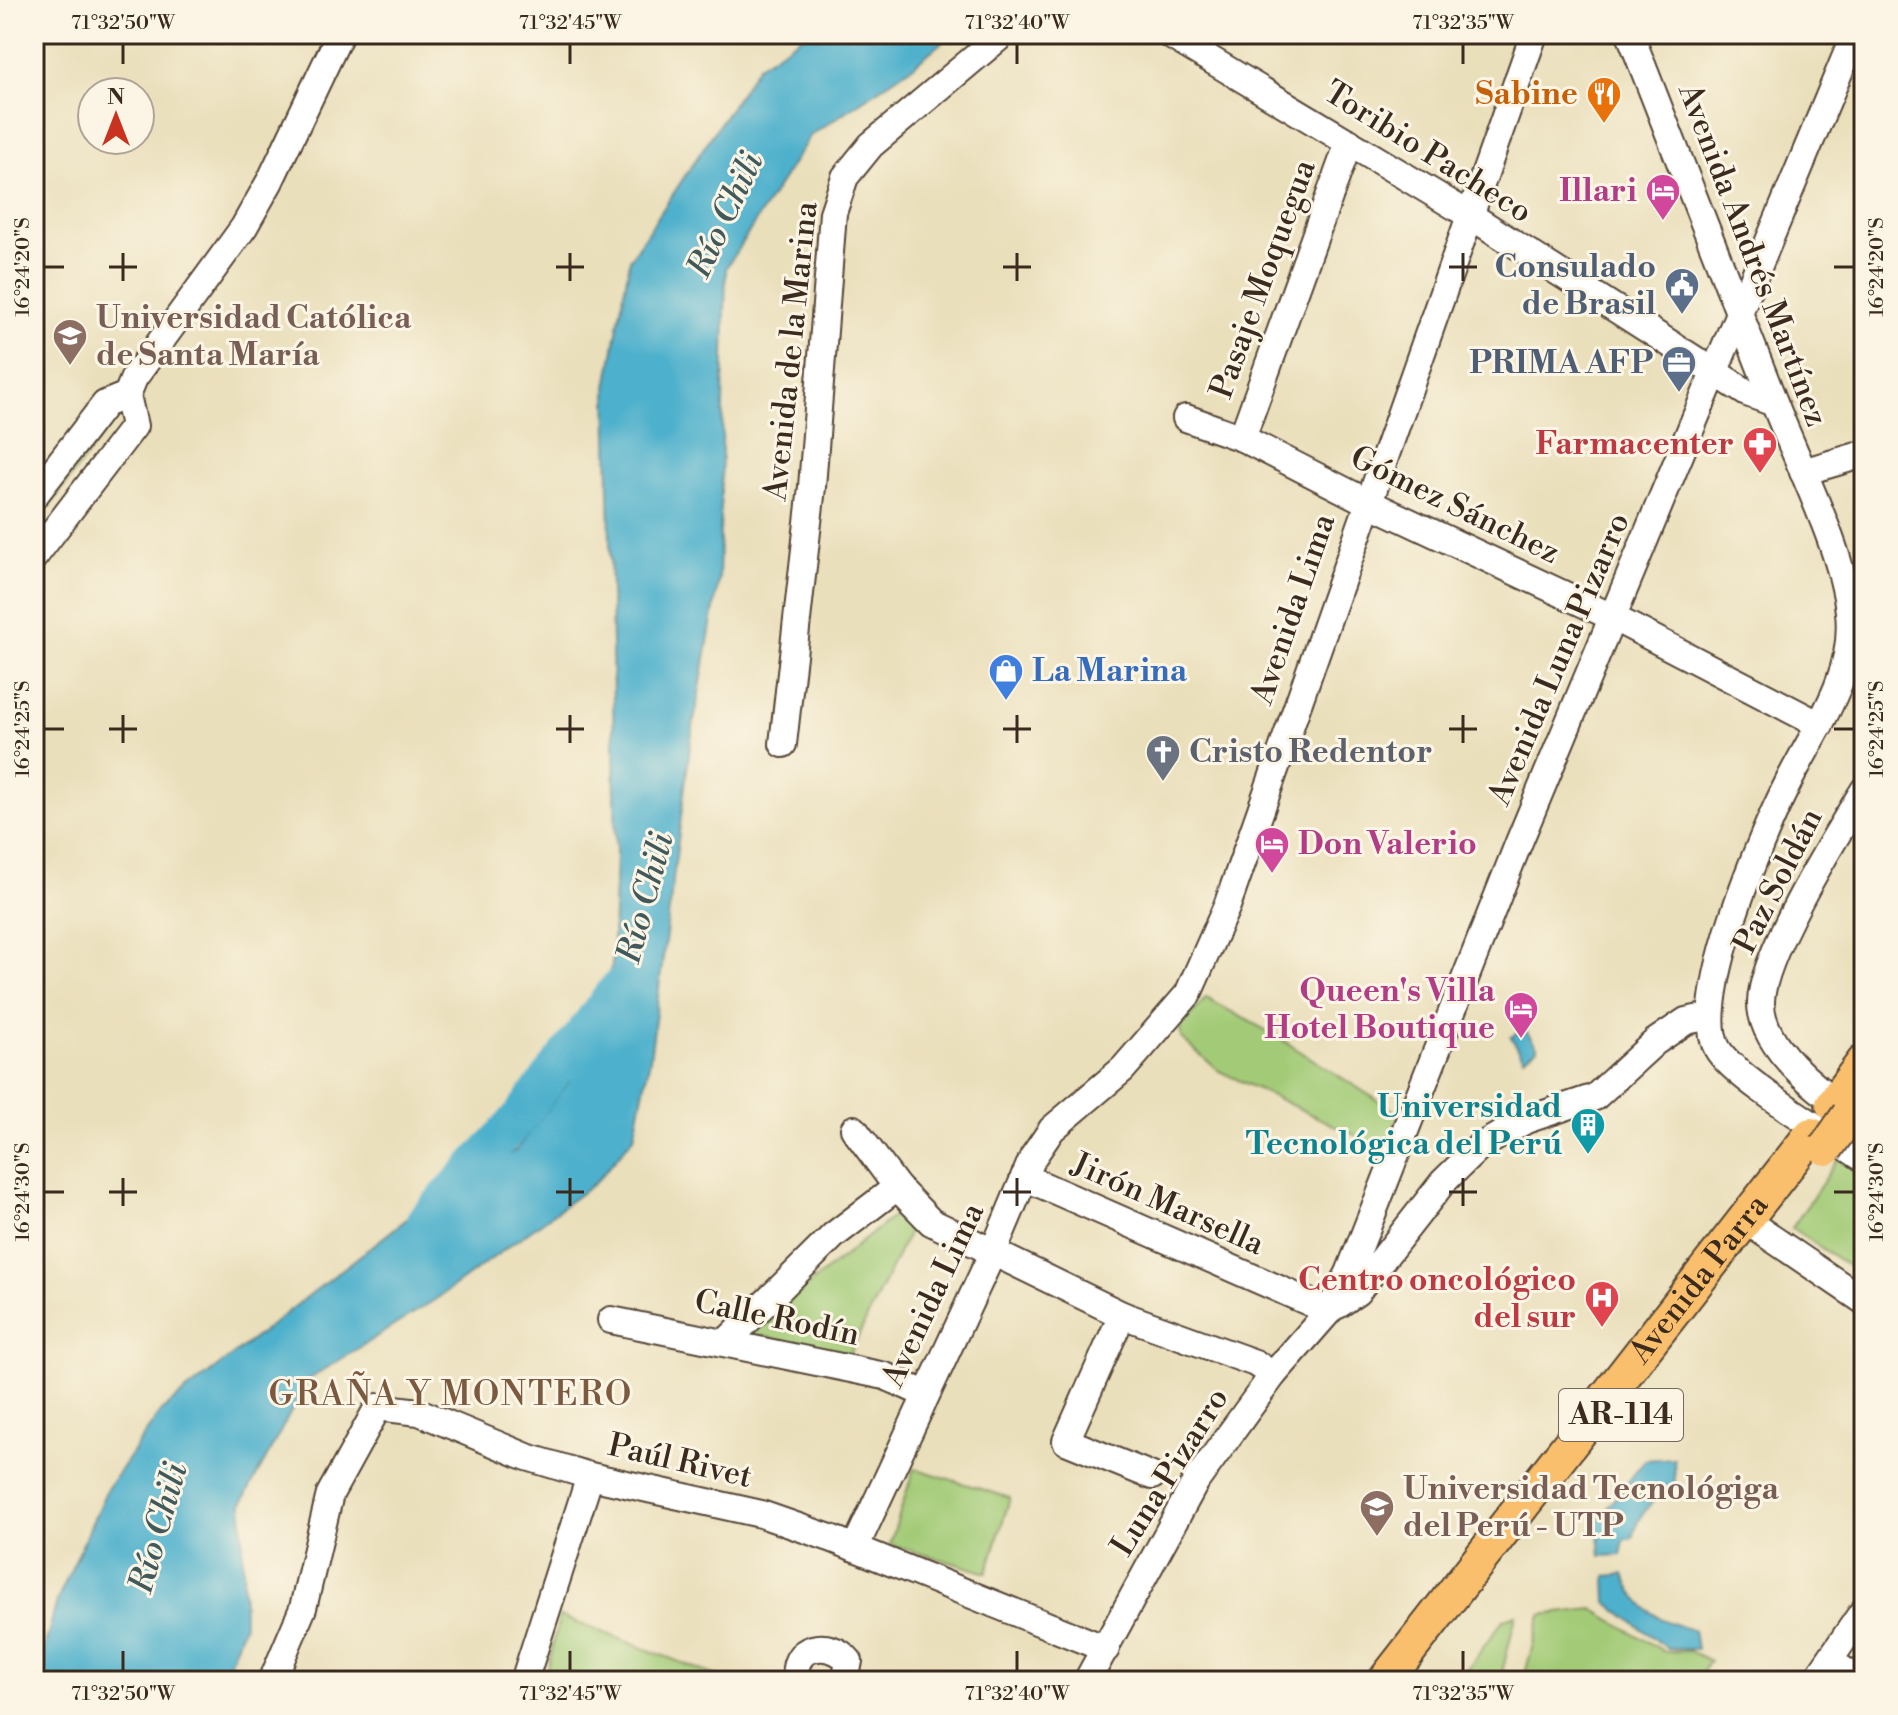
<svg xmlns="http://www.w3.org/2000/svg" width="1898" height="1715" viewBox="0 0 1898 1715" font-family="'Libre Bodoni',serif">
<rect width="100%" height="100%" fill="#fcf5e5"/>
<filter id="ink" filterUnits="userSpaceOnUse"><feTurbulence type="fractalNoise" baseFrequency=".0125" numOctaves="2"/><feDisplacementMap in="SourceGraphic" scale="16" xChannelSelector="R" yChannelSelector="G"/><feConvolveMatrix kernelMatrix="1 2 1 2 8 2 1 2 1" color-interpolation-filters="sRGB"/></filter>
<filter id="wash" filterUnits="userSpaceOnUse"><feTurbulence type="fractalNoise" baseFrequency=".006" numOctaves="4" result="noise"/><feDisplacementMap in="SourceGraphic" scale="32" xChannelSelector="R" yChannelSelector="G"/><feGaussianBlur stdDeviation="1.8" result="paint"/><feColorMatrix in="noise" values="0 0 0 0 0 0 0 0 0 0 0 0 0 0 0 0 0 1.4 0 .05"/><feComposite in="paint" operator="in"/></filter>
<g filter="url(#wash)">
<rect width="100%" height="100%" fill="#eadfbb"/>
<g fill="#a3cb77" stroke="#6f7a4a" stroke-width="2">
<polygon points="102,421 109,426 34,527 34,510"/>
<polygon points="1206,998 1273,1034 1399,1114 1386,1150 1219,1071 1181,1038 1180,1028"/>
<polygon points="1842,1154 1864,1167 1864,1277 1792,1228"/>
<polygon points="901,1210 913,1223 849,1355 749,1333"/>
<polygon points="914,1468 1010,1498 987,1573 890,1544"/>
<polygon points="1593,1609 1665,1652 1690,1651 1710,1661 1696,1681 1523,1681 1541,1615"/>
<polygon points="1516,1615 1500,1681 1459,1681 1504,1619"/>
<polygon points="560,1616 729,1681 544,1681"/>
</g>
<g fill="#4db0cc" stroke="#446d75" stroke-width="2">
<polygon points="806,34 952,34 913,66 810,136 726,268 719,580 691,739 650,1059 634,1137 596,1182 546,1219 436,1299 308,1380 242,1503 244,1624 223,1681 35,1681 57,1601 107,1489 161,1411 426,1204 516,1150 569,1081 612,965 616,854 607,387 630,259 758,66"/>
<polygon points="1524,1028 1538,1048 1524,1058 1511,1037"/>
<path d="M 1674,1458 L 1675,1484 C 1652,1498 1641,1512 1632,1538 L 1624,1540 L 1621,1555 L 1601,1556 L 1599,1533 L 1592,1529 L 1645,1460 Z"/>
<path d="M 1624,1574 C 1638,1609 1658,1622 1694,1630 L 1697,1649 L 1668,1649 L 1607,1602 L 1606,1576 Z"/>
</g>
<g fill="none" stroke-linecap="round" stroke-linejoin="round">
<polyline stroke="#4db0cc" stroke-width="36" points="425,1220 518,1119 619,986"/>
</g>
</g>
<g filter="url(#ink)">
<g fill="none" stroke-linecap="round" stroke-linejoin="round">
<defs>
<g id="minor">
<polyline points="1168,34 1471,216 1747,393 1774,403"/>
<path d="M 1630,34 C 1678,156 1726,279 1774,402 C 1797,462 1843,550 1849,612 C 1856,677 1816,727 1788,783 C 1763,832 1691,1000 1717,1048 C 1733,1078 1832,1136 1864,1159"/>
<polyline points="1186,418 1242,438 1367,502 1614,618 1820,725"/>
<polyline points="1242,438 1349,142"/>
<polyline points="1803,472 1864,454"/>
<polyline points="34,496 105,404 127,395"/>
<polyline points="34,557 134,426 127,395 134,378 244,227 270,181 340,34"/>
<polyline points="783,744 812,487 833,213 845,177 871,145 1003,34"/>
<path d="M 1848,1111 C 1816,1089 1762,1047 1761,1004 C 1760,957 1837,834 1864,790"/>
<polyline points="854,1129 897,1187 931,1222 1122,1315 1255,1363 1273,1375"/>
<polyline points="1024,1177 1329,1311"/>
<polyline points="1745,1220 1864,1301"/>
<polyline points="1338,1305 1357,1292 1443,1182 1479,1147 1526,1120 1595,1097 1655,1042 1686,1021 1710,1016"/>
<polyline points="1122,1315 1066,1441 1152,1476"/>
<polyline points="611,1320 885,1376 925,1394"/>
<polyline points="727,1341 834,1235 897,1187"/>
<polyline points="855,1548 993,1252 1033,1157 1052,1129 1123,1069 1188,994 1227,906 1534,34"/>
<polyline points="1830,1661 1860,1681"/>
<polyline points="272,1681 303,1608 330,1494 378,1407 419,1412 527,1457 590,1476 761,1514 833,1539 1106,1649"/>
<polyline points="524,1681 590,1476"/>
<path d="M 797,1681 C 788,1645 830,1638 849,1661 L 845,1681"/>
<polyline points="1087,1681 1196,1481 1273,1375 1329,1311 1349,1273 1519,842 1855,34"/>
<polyline points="1815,1681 1864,1610"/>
</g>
<g id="major">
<polyline points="1833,1104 1864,1062"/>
<path id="s1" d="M 1385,1681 L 1811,1135"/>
</g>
</defs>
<use href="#minor" stroke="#554536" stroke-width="30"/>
<use href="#major" stroke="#554536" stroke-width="38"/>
<use href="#minor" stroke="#fff" stroke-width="26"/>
<use href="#major" stroke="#f9bf6d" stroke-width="34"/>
<defs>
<polyline id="major-bridge" points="1826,1148 1849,1115"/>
</defs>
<use href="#major-bridge" stroke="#554536" stroke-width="38" stroke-linecap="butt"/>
<use href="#major-bridge" stroke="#f9bf6d" stroke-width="34"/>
</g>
</g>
<path fill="none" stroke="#3b2a1e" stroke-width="3" d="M 123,44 L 123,64M 570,44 L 570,64M 1017,44 L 1017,64M 1463,44 L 1463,64M 123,253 L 123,281M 570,253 L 570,281M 1017,253 L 1017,281M 1463,253 L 1463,281M 44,267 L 64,267M 109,267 L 137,267M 556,267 L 584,267M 1003,267 L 1031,267M 1449,267 L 1477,267M 1834,267 L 1854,267M 123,715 L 123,743M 570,715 L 570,743M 1017,715 L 1017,743M 1463,715 L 1463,743M 44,729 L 64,729M 109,729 L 137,729M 556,729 L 584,729M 1003,729 L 1031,729M 1449,729 L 1477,729M 1834,729 L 1854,729M 123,1178 L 123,1206M 570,1178 L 570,1206M 1017,1178 L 1017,1206M 1463,1178 L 1463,1206M 44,1192 L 64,1192M 109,1192 L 137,1192M 556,1192 L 584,1192M 1003,1192 L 1031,1192M 1449,1192 L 1477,1192M 1834,1192 L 1854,1192M 123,1651 L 123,1671M 570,1651 L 570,1671M 1017,1651 L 1017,1671M 1463,1651 L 1463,1671"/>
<defs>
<symbol id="restaurant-pin" viewBox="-11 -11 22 30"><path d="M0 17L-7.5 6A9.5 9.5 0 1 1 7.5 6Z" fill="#e8710a" stroke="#fcf5e5"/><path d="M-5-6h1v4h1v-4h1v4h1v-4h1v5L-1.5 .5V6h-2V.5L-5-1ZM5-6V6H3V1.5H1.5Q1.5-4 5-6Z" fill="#fff"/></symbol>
<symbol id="hotel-pin" viewBox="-11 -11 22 30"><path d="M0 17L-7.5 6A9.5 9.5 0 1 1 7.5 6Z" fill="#d1479c" stroke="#fcf5e5"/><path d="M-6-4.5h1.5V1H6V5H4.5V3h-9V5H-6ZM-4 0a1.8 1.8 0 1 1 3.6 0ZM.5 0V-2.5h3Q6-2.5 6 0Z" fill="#fff"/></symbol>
<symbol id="civic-pin" viewBox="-11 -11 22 30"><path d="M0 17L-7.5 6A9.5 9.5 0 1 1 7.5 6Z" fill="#5c6f8a" stroke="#fcf5e5"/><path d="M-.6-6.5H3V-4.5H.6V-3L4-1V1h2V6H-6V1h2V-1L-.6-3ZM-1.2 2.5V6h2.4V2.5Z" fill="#fff"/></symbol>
<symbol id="university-pin" viewBox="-11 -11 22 30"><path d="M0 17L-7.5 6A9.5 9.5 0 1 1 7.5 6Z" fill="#8d6e63" stroke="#fcf5e5"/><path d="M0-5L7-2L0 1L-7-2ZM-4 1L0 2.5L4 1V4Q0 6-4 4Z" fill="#fff"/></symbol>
<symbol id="office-pin" viewBox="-11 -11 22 30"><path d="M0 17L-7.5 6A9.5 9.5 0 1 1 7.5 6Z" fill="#5c6f8a" stroke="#fcf5e5"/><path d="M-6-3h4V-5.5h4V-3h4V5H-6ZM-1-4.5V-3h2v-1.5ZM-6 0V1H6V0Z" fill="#fff"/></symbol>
<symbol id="pharmacy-pin" viewBox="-11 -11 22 30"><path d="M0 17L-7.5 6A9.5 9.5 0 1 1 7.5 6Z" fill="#e0444e" stroke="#fcf5e5"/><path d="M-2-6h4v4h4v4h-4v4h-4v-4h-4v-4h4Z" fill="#fff"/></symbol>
<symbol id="shop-pin" viewBox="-11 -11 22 30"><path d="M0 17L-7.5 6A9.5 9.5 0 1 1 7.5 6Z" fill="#3f7fe0" stroke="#fcf5e5"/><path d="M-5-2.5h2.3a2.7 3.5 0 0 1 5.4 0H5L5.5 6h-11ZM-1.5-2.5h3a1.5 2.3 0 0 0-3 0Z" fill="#fff"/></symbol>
<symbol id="church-pin" viewBox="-11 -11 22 30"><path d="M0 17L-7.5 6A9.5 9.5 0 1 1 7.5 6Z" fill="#6b7280" stroke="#fcf5e5"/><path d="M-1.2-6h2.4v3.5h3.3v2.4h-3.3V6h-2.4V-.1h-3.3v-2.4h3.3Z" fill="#fff"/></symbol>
<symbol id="building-pin" viewBox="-11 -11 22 30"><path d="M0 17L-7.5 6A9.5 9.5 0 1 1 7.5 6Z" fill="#0f9aa8" stroke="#fcf5e5"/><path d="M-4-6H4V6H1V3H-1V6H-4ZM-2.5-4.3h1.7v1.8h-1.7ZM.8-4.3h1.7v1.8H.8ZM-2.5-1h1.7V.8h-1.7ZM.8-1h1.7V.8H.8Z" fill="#fff"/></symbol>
<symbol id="hospital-pin" viewBox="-11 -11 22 30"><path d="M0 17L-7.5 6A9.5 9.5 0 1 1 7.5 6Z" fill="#e0444e" stroke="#fcf5e5"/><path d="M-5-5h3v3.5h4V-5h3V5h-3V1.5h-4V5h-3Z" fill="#fff"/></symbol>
<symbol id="school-pin" viewBox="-11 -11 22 30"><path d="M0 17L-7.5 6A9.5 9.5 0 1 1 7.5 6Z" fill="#8d6e63" stroke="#fcf5e5"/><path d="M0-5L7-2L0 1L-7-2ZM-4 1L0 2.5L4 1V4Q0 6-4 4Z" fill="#fff"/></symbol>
</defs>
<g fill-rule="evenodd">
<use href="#restaurant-pin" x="1584" y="74" width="40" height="54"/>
<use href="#hotel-pin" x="1643" y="171" width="40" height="54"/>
<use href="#civic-pin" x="1662" y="265" width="40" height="54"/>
<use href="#university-pin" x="50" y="316" width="40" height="54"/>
<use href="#office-pin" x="1659" y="343" width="40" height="54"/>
<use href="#pharmacy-pin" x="1740" y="424" width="40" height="54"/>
<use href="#shop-pin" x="986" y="651" width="40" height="54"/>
<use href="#church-pin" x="1143" y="732" width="40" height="54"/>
<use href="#hotel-pin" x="1252" y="824" width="40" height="54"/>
<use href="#hotel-pin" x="1501" y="989" width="40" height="54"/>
<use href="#building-pin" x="1568" y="1105" width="40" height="54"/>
<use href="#hospital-pin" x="1582" y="1278" width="40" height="54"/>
<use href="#school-pin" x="1357" y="1487" width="40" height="54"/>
</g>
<g text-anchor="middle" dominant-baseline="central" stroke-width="6" stroke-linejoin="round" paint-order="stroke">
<rect fill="#fcf5e5" stroke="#75675a" stroke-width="2" x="1559" y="1389" width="124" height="52" rx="6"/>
<g font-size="30" font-weight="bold" fill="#3b2a1e">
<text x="1621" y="1415">AR-114</text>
</g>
<g font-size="32" font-weight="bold" fill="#c56008" stroke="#fcf5e5" text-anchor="end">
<text x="1578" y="94">Sabine</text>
</g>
<g font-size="32" fill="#3b2a1e" stroke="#fcf5e5">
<text transform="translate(1428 152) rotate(32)">Toribio Pacheco</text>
<text transform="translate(1753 255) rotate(69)">Avenida Andrés Martínez</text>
<text transform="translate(1263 279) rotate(-70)">Pasaje Moquegua</text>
<text transform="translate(791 351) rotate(-84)">Avenida de la Marina</text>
<text transform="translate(1455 505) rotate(26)">Gómez Sánchez</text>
<text transform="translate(1293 609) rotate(-71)">Avenida Lima</text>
<text transform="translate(1559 659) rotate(-67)">Avenida Luna Pizarro</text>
<text transform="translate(1778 881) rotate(-63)">Paz Soldán</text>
<text transform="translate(1168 1204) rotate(24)">Jirón Marsella</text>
<text stroke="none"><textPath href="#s1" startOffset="510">Avenida Parra</textPath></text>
<text transform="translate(933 1295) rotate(-65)">Avenida Lima</text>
<text transform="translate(777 1318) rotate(12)">Calle Rodín</text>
<text transform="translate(680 1461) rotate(13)">Paúl Rivet</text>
<text transform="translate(1170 1472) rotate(-58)">Luna Pizarro</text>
</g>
<g font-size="32" font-weight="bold" fill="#b23c85" stroke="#fcf5e5" text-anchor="end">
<text x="1637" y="191">Illari</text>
<text x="1298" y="844" text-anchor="start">Don Valerio</text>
<text x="1495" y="991">Queen's Villa<tspan x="1495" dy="37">Hotel Boutique</tspan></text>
</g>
<g font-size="32" font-weight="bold" fill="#4e5e75" stroke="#fcf5e5" text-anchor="end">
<text x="1656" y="267">Consulado<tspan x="1656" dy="37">de Brasil</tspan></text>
<text x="1653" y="363">PRIMA AFP</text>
</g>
<g font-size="32" font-weight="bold" fill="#785e54" stroke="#fcf5e5" text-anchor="start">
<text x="96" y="318">Universidad Católica<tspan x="96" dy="37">de Santa María</tspan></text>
<text x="1403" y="1489">Universidad Tecnológiga<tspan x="1403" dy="37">del Perú - UTP</tspan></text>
</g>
<g font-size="32" font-weight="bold" fill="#be3a42" stroke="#fcf5e5" text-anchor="end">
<text x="1734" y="444">Farmacenter</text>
<text x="1576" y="1280">Centro oncológico<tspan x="1576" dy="37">del sur</tspan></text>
</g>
<g font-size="32" font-weight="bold" fill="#366cbe" stroke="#fcf5e5" text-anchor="start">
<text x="1032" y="671">La Marina</text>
</g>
<g font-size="32" font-weight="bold" fill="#5b616d" stroke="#fcf5e5" text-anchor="start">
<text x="1189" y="752">Cristo Redentor</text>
</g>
<g font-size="32" font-weight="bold" fill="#0d838f" stroke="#fcf5e5" text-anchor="end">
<text x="1562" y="1107">Universidad<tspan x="1562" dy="37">Tecnológica del Perú</tspan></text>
</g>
<g font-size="34" font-style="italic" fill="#41595b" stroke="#fcf5e5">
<text transform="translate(726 215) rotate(-65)">Río Chili</text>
<text transform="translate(646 898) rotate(-75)">Río Chili</text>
<text transform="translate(159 1528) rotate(-74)">Río Chili</text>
</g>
<g font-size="34" letter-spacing="2" fill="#7b5a40" stroke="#fcf5e5">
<text x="451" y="1395">GRAÑA Y MONTERO</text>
</g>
</g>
<rect width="1898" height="1715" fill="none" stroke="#fcf5e5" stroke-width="88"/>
<g transform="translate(116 116)"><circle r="38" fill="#fcf5e5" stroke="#afa495" stroke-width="2"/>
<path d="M0-6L14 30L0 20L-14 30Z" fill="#c8321e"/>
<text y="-12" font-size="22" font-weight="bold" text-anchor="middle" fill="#3b2a1e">N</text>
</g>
<rect x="44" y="44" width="1810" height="1627" fill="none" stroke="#3b2a1e" stroke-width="3"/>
<g font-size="20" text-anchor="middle" fill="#3b2a1e">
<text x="123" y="29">71°32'50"W</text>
<text x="570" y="29">71°32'45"W</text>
<text x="1017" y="29">71°32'40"W</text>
<text x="1463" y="29">71°32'35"W</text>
<text transform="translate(22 267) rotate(-90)" y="7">16°24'20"S</text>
<text transform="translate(1876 267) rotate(-90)" y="7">16°24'20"S</text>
<text transform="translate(22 729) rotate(-90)" y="7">16°24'25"S</text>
<text transform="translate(1876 729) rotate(-90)" y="7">16°24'25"S</text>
<text transform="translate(22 1192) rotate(-90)" y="7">16°24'30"S</text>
<text transform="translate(1876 1192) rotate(-90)" y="7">16°24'30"S</text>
<text x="123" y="1700">71°32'50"W</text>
<text x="570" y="1700">71°32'45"W</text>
<text x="1017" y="1700">71°32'40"W</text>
<text x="1463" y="1700">71°32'35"W</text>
</g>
</svg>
